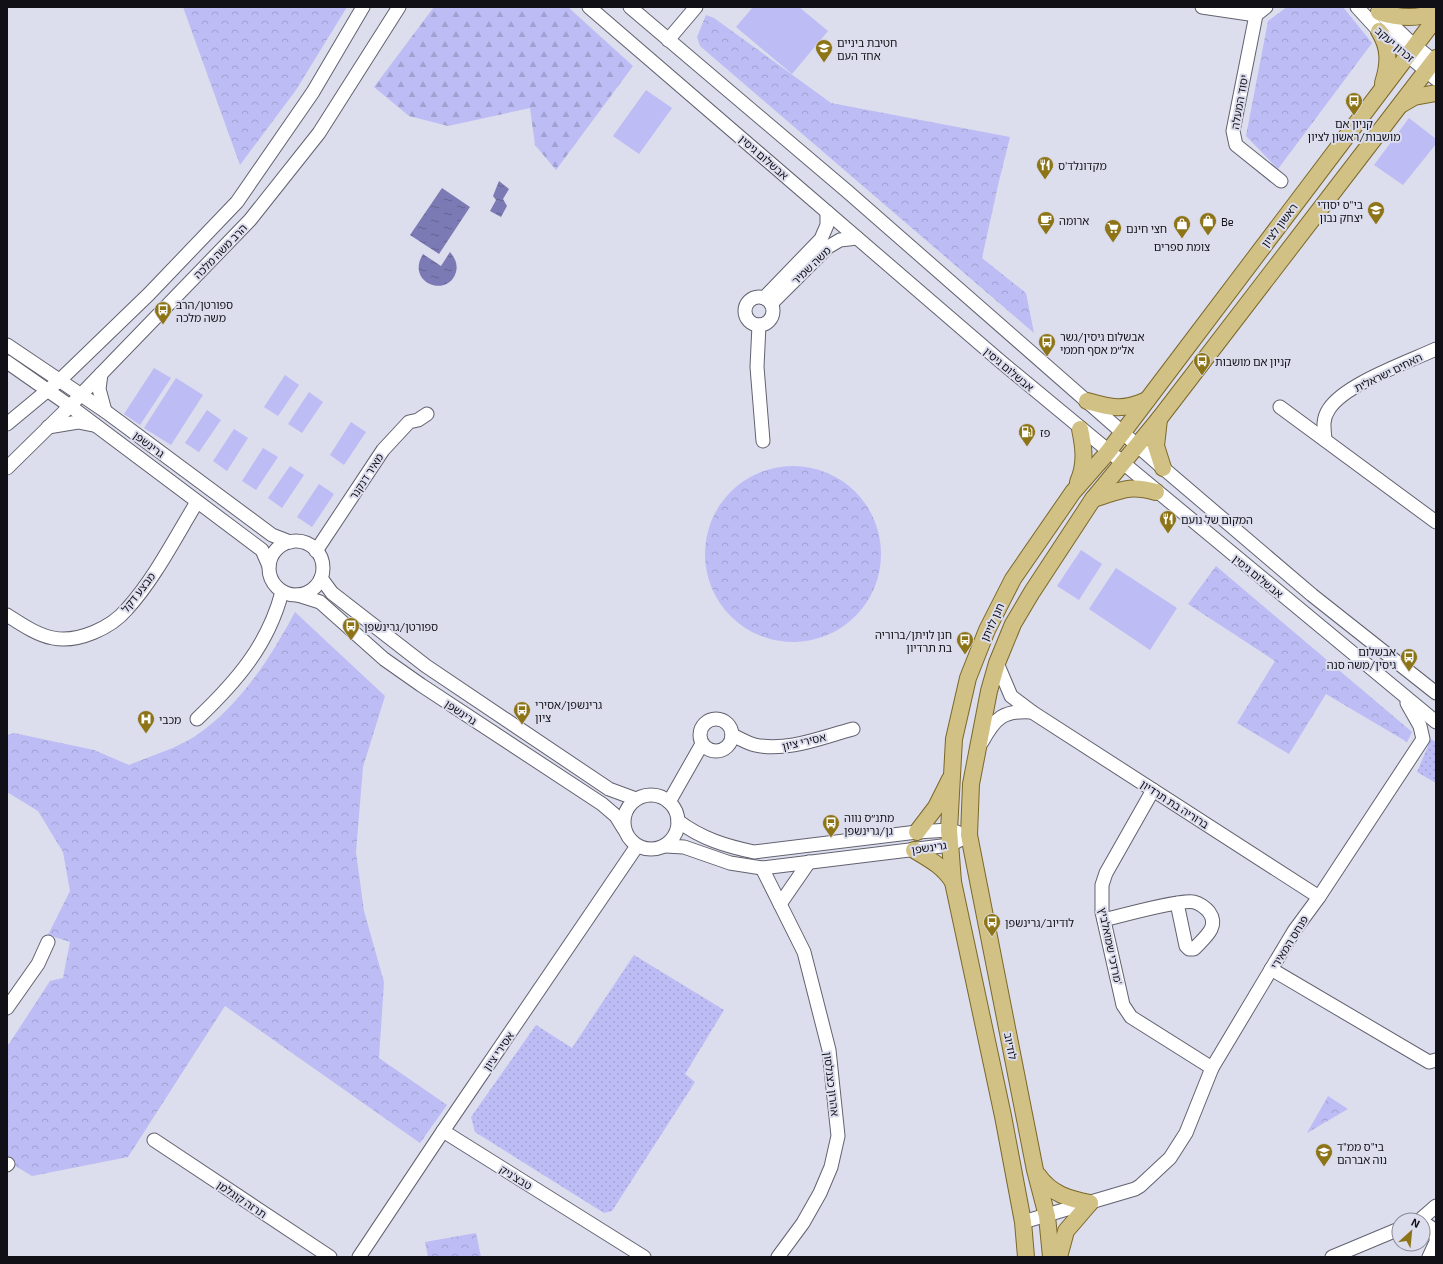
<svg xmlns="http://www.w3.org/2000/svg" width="1443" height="1264" viewBox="0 0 1443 1264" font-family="'Exo 2','Noto Sans Hebrew',sans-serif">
<defs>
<pattern id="grass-dots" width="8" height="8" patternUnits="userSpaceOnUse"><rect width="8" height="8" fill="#bdbcf5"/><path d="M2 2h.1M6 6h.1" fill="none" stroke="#a1a1d1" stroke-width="1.8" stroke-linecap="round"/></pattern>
<pattern id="forest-firs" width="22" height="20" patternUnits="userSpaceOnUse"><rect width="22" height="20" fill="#bdbcf5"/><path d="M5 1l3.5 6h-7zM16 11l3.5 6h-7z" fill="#a1a1d1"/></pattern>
<pattern id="park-crowns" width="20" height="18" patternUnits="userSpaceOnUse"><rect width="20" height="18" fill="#bdbcf5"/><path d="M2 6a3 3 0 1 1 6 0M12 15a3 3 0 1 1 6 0" fill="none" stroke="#a1a1d1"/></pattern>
<pattern id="water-ripples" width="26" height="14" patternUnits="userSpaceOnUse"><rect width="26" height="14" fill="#7c7ab4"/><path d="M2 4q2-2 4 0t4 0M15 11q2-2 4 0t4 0" fill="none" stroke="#646391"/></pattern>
</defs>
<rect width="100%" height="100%" fill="#dcdded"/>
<g fill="url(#grass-dots)">
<polygon points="1427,737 1436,742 1436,783 1417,772 1428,746"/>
<polygon points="634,955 724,1010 685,1074 695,1082 612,1211 604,1213 475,1132 471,1117 536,1025 572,1048"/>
</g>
<polygon fill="url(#forest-firs)" points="434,7 568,7 633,66 556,170 535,145 530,108 448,126 409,116 374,87"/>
<g fill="url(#park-crowns)">
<polygon points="183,7 347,7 296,90 240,165"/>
<polygon points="1287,7 1343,7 1372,43 1278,169 1246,136 1268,21"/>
<polygon points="706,15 714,18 831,103 1010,137 999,181 982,258 1026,293 1034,333 700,46 697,37"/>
<circle cx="793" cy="554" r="88"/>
<polygon points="1216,566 1412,732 1407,742 1326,694 1289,754 1237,723 1275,661 1188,604"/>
<path d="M 295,612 L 385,696 L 363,767 L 356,852 L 364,911 L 384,982 L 379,1058 L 447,1105 L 420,1143 L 225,1006 L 128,1157 L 32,1176 L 7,1161 L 7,1044 L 9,1044 L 50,981 L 63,978 L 70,942 L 48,935 L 70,891 L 63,852 L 38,811 L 7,792 L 7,735 L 14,733 L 94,750 L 129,765 C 148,757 177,748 194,737 C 239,707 270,659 295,612 Z"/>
<polygon points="1328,1096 1348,1109 1307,1133"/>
<polygon points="476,1233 481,1257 428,1257 425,1242"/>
</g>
<g fill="#bdbcf5">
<polygon points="753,7 799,7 828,31 792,74 736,27"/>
<polygon points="646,90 672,108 639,154 613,136"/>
<polygon points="1409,118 1436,139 1436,144 1403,185 1374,165"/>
<polygon points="154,368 171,378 140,425 124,414"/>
<polygon points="285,375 299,385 278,416 264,407"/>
<polygon points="176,378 203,395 171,445 144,428"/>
<polygon points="309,392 323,402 302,433 288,424"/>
<polygon points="207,410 221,420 199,452 185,443"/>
<polygon points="351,422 366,432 344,465 330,455"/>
<polygon points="234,429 248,438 227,471 213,461"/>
<polygon points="263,448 278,457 256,490 242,481"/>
<polygon points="290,466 304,475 282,508 268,498"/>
<polygon points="319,484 334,494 312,527 297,517"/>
<polygon points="1081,550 1102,564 1079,600 1057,586"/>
<polygon points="1116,568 1177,608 1150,650 1089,609"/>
</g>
<g fill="url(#water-ripples)">
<polygon points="499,181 509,189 503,199 507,206 501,217 490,211 496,200 493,196"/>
<polygon points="442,188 470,207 439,254 410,235"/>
<path d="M 450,252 C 455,258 458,264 456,272 C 448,299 405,283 423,254 L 441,266 Z"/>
</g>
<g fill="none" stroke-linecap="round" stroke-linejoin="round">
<defs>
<g id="minor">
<polyline points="589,7 1000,361 1436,722"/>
<polyline points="630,7 848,192 1163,468 1312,595 1436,693"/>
<polyline points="1202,7 1256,15"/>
<polyline points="1266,7 1256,15 1233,131 1236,145 1281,181"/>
<polyline points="1357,7 1379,31 1436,79"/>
<polyline points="1378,11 1407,39 1436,63"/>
<polyline points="668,40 696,7"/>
<circle cx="759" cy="311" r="14"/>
<polyline points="764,298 821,239 827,225 827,212"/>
<polyline points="771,304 828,247 840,240 857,238"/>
<polyline points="759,325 757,367 763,441"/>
<polyline points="7,345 105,411 272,535 290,542"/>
<polyline points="7,362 70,406 262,550 269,566"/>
<polyline points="101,374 99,389 105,411"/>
<polyline points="1280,407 1436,522"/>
<polyline points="7,424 60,380 149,294 237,202 313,92 363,7"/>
<polyline points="48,427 78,422 93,425"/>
<path d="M 1325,439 C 1324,429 1322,419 1329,409 C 1345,384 1408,362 1436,349"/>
<polyline points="7,468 70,406 250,220 319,133 399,7"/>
<circle cx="296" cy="568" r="27"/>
<polyline points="316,551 383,450 409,422 418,420 427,414"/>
<polyline points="321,578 332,593 426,666 609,789 636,799"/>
<polyline points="298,595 320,602 384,659 421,685 602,804 616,816 624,829"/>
<path d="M 7,615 C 21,624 37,635 53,638 C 78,643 111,628 127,609 C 155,578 175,538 197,502"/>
<polyline points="997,663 1011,696 1032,712 1319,897"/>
<path d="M 197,719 C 237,681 268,645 282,592"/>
<circle cx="716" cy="735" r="16"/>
<path d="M 732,735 C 739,738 747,743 755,745 C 788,752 822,737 853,729"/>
<path d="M 982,742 C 995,718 1003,710 1032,712"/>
<polyline points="1153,790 1106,873 1102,885 1102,912 1123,1005 1131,1017 1212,1068"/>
<circle cx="651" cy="822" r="27"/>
<polyline points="669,802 702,744"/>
<path d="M 678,821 C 702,839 726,846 754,852 L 917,832 L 949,830 L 957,832"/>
<polyline points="665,846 684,847 730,863 762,868 950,845 969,835"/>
<polyline points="762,868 804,952 829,1050 838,1136 831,1167 820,1193 803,1223 778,1257"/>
<polyline points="780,904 809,862"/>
<path d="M 1104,920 C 1120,916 1181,899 1194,902 C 1199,903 1206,908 1209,912 C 1220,927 1204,938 1194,949 L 1189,949 L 1186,946 L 1177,903"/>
<polyline points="1271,969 1429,1062 1436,1060"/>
<polyline points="7,1008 38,964 48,942"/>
<polyline points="443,1131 644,1257"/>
<polyline points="154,1140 330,1257"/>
<polyline points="7,1165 8,1164"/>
<polyline points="1420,1220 1436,1206"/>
<polyline points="1023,1222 1135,1189 1140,1186 1170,1158 1186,1133 1212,1068 1294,931 1319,897 1423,739 1420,726 1407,703"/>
<polyline points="1423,1222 1433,1229 1436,1238"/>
<polyline points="359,1257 443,1131 637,846"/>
<polyline points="1332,1257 1399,1229"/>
<polyline points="1429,1257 1436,1242"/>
</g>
<g id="major">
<path d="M 1379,12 C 1398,18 1418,20 1436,11"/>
<path d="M 1379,31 C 1390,48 1389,64 1383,83"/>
<polyline points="1402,104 1414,97 1436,93"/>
<path d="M 1087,401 C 1112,408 1122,411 1147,400"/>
<polyline points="1159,419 1156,446 1163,468"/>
<path d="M 1078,482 C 1086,464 1084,448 1080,429"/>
<path d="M 1093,499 C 1120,491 1128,484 1156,492"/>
<polyline points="917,832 936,807 950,779"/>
<path d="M 914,850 C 929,859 943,866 953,882"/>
<path d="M 1038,1175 C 1051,1194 1069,1199 1090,1203"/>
<polyline points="1026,1257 1023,1222 1003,1116 953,882 949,830 954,739 968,678 987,630 1013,579 1073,492 1108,452 1148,399 1436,18"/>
<polyline points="1051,1257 1047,1216 1035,1170 969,835 971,784 989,691 997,663 1013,624 1032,592 1093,499 1159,419 1436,58"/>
<polyline points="1059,1257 1066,1231 1090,1203"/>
</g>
</defs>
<use href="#minor" stroke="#626270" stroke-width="15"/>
<use href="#major" stroke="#7b6829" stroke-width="18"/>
<use href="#minor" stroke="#fff" stroke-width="13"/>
<use href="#major" stroke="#d2c185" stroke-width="16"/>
</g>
<defs>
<symbol id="school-pin" viewBox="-11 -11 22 30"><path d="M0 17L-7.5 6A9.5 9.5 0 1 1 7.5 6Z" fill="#8d7417" stroke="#dcdded"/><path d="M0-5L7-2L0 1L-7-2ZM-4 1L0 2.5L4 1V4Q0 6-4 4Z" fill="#fff"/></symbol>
<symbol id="bus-pin" viewBox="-11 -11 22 30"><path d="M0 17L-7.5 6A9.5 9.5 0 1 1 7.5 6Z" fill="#8d7417" stroke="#dcdded"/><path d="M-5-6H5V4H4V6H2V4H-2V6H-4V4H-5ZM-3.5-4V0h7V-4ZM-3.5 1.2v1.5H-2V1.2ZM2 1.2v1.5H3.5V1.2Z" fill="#fff"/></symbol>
<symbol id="restaurant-pin" viewBox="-11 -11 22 30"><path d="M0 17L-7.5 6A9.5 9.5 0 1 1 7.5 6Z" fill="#8d7417" stroke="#dcdded"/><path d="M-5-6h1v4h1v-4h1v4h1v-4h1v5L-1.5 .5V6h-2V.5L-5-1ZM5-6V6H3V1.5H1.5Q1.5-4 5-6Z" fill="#fff"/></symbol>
<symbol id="cafe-pin" viewBox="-11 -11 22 30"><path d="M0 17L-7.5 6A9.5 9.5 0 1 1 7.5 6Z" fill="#8d7417" stroke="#dcdded"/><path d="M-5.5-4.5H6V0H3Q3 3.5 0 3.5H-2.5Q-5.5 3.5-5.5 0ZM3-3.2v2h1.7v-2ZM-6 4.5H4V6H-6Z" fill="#fff"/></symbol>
<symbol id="shop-pin" viewBox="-11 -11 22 30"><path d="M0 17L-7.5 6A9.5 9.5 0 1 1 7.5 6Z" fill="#8d7417" stroke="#dcdded"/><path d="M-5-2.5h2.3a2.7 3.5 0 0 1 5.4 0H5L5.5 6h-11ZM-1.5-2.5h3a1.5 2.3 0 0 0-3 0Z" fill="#fff"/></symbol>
<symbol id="supermarket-pin" viewBox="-11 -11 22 30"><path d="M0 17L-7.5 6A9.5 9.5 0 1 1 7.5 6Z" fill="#8d7417" stroke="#dcdded"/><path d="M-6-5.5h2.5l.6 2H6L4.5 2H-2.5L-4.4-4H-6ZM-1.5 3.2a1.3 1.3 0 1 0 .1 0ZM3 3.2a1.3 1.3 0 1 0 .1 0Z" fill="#fff"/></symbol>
<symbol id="fuel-pin" viewBox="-11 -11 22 30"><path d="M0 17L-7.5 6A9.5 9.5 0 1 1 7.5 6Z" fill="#8d7417" stroke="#dcdded"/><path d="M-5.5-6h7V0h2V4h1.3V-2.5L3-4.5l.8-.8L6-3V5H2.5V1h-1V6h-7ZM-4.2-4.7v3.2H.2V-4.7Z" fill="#fff"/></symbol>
<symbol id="hospital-pin" viewBox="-11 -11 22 30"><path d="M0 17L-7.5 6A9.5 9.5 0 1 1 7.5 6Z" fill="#8d7417" stroke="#dcdded"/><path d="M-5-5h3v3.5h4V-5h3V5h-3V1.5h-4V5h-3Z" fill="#fff"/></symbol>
</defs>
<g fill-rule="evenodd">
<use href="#school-pin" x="814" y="38" width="20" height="27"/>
<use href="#bus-pin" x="1344" y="91" width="20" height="27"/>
<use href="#restaurant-pin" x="1035" y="155" width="20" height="27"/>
<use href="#school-pin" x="1366" y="200" width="20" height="27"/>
<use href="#cafe-pin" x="1036" y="210" width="20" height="27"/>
<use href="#shop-pin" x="1198" y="211" width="20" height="27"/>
<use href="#shop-pin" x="1172" y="214" width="20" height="27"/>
<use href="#supermarket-pin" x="1103" y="218" width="20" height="27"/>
<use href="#bus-pin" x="153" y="300" width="20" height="27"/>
<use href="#bus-pin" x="1037" y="332" width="20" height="27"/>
<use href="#bus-pin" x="1192" y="351" width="20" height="27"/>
<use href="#fuel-pin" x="1017" y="422" width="20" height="27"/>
<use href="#restaurant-pin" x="1158" y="509" width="20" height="27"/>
<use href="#bus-pin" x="341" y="616" width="20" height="27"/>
<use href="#bus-pin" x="955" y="630" width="20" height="27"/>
<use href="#bus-pin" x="1399" y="647" width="20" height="27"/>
<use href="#bus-pin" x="512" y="700" width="20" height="27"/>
<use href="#hospital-pin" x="136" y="709" width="20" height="27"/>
<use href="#bus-pin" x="821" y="813" width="20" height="27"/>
<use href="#bus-pin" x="982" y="912" width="20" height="27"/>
<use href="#school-pin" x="1314" y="1142" width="20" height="27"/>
</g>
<g text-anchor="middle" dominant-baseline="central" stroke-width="4" stroke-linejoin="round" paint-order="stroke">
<g font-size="11" fill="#101016" stroke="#dcdded" text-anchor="start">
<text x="837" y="42">חטיבת ביניים<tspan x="837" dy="13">אחד העם</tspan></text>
<text x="1354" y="123" text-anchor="middle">קניון אם<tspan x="1354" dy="13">מושבות/ראשון לציון</tspan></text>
<text x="1058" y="165">מקדונלד'ס</text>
<text x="1363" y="204" text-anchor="end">בי"ס יסודי<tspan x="1363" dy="13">יצחק נבון</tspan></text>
<text x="1059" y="220">ארומה</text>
<text x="1221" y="221">Be</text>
<text x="1126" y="228">חצי חינם</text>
<text x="1182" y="246" text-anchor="middle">צומת ספרים</text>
<text x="176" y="304">ספורטן/הרב<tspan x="176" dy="13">משה מלכה</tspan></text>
<text x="1060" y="336">אבשלום גיסין/גשר<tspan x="1060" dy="13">אל״מ אסף חממי</tspan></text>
<text x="1215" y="361">קניון אם מושבות</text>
<text x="1040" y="432">פז</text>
<text x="1181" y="519">המקום של נועם</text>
<text x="364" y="626">ספורטן/גרינשפן</text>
<text x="952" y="634" text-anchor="end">חנן לויתן/ברוריה<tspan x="952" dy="13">בת תרדיון</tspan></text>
<text x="1396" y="651" text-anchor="end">אבשלום<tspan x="1396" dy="13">גיסין/משה סנה</tspan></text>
<text x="535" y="704">גרינשפן/אסירי<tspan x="535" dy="13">ציון</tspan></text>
<text x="159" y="719">מכבי</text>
<text x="844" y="817">מתנ״ס נווה<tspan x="844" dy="13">גן/גרינשפן</tspan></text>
<text x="1005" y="922">לודיוב/גרינשפן</text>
<text x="1337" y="1146">בי"ס ממ"ד<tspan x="1337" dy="13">נוה אברהם</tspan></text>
</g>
<g font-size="11" fill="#101016" stroke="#dcdded">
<text transform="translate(1395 44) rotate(41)">זכרון יעקב</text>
<text transform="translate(1239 102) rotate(-80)">יסוד המעלה</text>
<text transform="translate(764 157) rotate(41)">אבשלום גיסין</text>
<text transform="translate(1279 225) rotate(-53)">ראשון לציון</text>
<text transform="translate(220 251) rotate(-46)">הרב משה מלכה</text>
<text transform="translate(811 265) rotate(-44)">משה שמיר</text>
<text transform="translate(1009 369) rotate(40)">אבשלום גיסין</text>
<text transform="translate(1388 372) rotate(-26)">האחים ישראלית</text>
<text transform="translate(149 444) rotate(37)">גרינשפן</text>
<text transform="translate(366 476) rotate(-57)">מאיר דנקנר</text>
<text transform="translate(1258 576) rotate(39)">אבשלום גיסין</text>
<text transform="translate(138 592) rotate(-52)">מבצע דקל</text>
<text transform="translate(992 622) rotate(-65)">חנן לויתן</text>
<text transform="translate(461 712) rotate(34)">גרינשפן</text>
<text transform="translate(804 741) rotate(-13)">אסירי ציון</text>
<text transform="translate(1175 804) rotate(33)">ברוריה בת תרדיון</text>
<text transform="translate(929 847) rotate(-8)">גרינשפן</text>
<text transform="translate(1289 942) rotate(-58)">פנחס המאירי</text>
<text transform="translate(1111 946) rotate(78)">מרדכי שמואלביץ'</text>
<text transform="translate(1011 1046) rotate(79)">לודיוב</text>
<text transform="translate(498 1051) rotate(-55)">אסירי ציון</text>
<text transform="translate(832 1084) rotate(83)">אהרון כצנלסון</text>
<text transform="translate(516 1177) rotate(32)">טבצ'ניק</text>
<text transform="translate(242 1199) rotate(34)">תרזה קוגלמן</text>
</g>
</g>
<rect width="1443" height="1264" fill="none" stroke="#101016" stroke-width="16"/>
<g transform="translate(1411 1232) rotate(27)"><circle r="19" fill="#dcdded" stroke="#8a8b97"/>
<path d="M0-3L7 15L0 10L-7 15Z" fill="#8d7417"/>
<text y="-6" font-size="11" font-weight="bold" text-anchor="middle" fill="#101016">N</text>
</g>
</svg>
